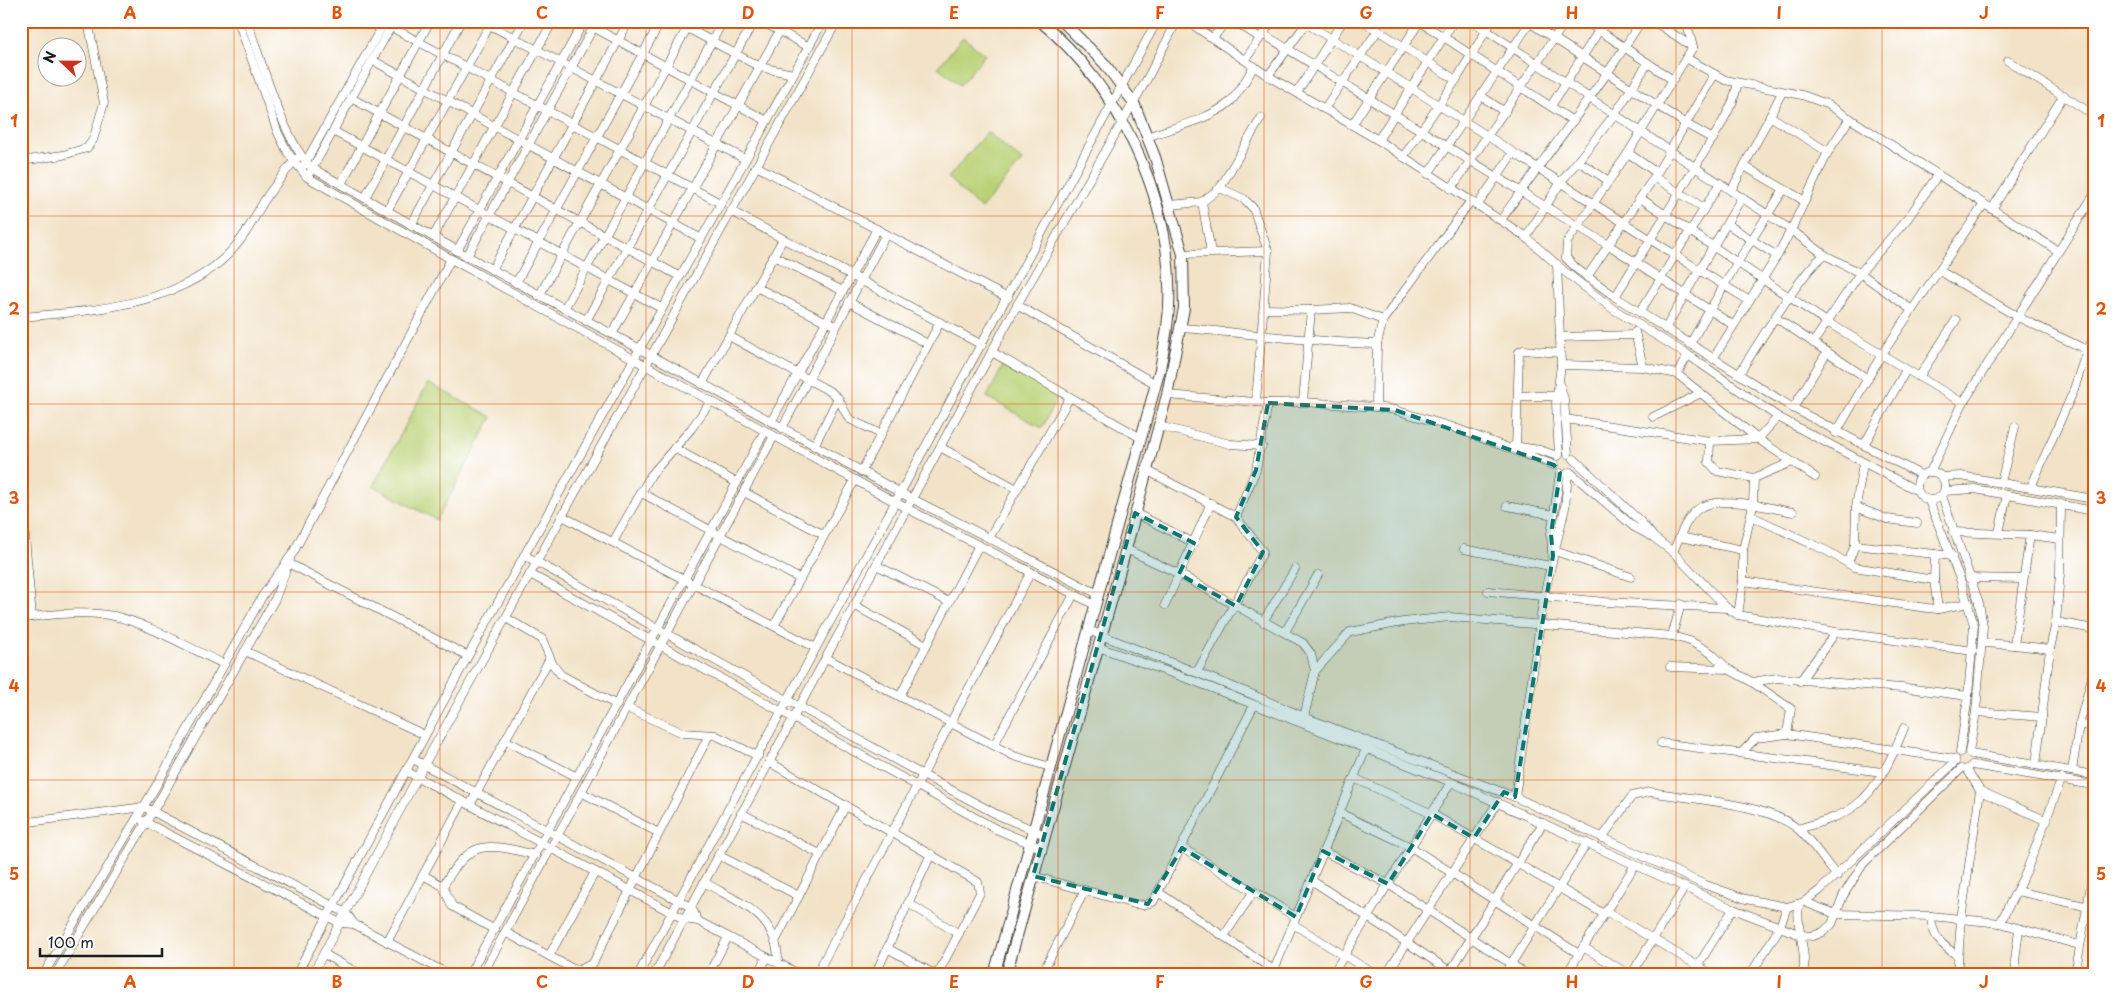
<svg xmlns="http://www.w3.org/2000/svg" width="2115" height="996" viewBox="0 0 2115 996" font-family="'Playpen Sans',sans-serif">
<rect width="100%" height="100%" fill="#fff"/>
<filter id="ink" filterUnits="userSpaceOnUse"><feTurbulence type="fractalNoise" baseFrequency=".02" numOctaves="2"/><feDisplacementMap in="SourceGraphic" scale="10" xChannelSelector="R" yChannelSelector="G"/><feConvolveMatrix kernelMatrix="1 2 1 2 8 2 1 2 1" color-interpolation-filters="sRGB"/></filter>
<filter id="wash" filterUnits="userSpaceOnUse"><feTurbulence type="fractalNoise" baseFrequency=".0096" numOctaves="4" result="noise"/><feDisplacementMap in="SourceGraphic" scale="20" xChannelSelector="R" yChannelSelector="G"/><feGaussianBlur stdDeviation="1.12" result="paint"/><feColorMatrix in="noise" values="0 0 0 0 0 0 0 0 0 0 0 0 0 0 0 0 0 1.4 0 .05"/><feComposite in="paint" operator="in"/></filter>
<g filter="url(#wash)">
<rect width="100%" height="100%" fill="#f2e3c8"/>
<g fill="#bad276" stroke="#6b7749">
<polygon points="963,37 985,55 960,85 938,67"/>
<polygon points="987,132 1022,161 981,209 948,178"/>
<polygon points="1004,364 1059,394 1042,428 987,397"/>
<polygon points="428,383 492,417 437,520 373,486"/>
</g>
</g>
<g filter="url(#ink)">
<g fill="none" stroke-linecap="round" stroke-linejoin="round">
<defs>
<g id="minor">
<polyline points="238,21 278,133 288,153 307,177 451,259 906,508 1095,605"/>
<path d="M 247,21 C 261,59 284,143 312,168 L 467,256 L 638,348 L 901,493 L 1098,594"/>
<polyline points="482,21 745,159"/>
<polyline points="674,21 760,67 793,74"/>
<polyline points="761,21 809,47"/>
<polyline points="1187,21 1268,76 1378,140 1526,237 1564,271 1613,309 1688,355 1778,417 1916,490"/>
<polyline points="1234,21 1260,38"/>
<path d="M 1302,21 C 1453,111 1598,209 1748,300"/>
<polyline points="1363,21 1456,80"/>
<polyline points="1419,21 1573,121"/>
<polyline points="1472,21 1791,230 1828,152 1850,118"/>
<polyline points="1527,21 1686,124 1713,139"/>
<polyline points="1653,21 1693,47 1686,58 1725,80 1802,95 1827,104 2058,251"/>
<polyline points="1686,21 1693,47"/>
<polyline points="591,26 767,121"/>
<polyline points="391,27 720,203"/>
<polyline points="1263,34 1610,246 1733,325"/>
<polyline points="1213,38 1226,21"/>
<polyline points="1686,58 1628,153 1567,242 1566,258 1577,269 1617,298 1793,408 1921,475"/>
<polyline points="372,60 700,238"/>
<polyline points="1245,60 1272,21"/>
<polyline points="2008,61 2094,115"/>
<polyline points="1648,63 1673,80"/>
<polyline points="1268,76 1308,21"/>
<polyline points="1297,92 1343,21"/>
<polyline points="1481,96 1505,112"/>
<polyline points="351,98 679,276"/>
<polyline points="1551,106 1605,21"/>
<polyline points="1324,109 1378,30"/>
<polyline points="1770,116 1782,92"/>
<polyline points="1352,125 1420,21"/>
<polyline points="333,131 661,308"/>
<path d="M 1147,137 C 1173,127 1209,120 1230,102 C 1240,92 1247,78 1254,66"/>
<polyline points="1378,140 1454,21"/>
<polyline points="1628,153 1657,173"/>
<polyline points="1403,157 1456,80 1492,21"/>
<polyline points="21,161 63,155 87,148 93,140 104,103 88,21"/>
<polyline points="1578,161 1609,181"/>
<polyline points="304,165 385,21"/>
<polyline points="756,166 1008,298"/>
<polyline points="1744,166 1805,201"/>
<polyline points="311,171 394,21"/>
<polyline points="1428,174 1531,21"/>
<polyline points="1654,177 1704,208"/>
<polyline points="341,184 430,21"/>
<polyline points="1220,188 1244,199 1253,208 1268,251 1256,402"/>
<polyline points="1451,189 1566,21"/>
<polyline points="1731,191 1770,116 1828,152"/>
<polyline points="365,198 461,21"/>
<polyline points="1640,198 1827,322 1963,403"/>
<polyline points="1202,202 1211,252"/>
<polyline points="1170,205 1202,202 1220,188 1261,118"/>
<polyline points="1477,206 1513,153"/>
<polyline points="1992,209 2064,95"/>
<polyline points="387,211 492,21"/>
<polyline points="731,211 982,345"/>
<path d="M 1501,220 C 1546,153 1599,91 1641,21"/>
<polyline points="411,225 524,21"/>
<polyline points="433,237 553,21"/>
<polyline points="1526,237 1561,182 1615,114 1648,63 1585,21"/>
<polyline points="457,251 584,21"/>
<polyline points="1183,254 1268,251"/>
<polyline points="467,256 597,21"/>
<polyline points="774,256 843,291"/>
<polyline points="1777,256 1791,230 1825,255"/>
<polyline points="1557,264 1561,365 1556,403 1559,455"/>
<polyline points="492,270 629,21"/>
<polyline points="1940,271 2018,317 2087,350"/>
<polyline points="1587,277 1657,173 1714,75"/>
<polyline points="516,283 661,21"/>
<polyline points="756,287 831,324"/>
<polyline points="539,296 691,21"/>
<polyline points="1615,297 1721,125 1733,101 1738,83"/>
<polyline points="849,302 928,344"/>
<polyline points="1017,305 1156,384"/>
<polyline points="564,309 723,21"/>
<polyline points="1264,309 1311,310 1350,308 1383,320"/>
<polyline points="1640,312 1720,183"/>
<path d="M 21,317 C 93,311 190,305 238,243 C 250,229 257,211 268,195 C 277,183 286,170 296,159"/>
<polyline points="1776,318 1868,379"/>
<polyline points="586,321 754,21"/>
<path d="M 1182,328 C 1247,333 1311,342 1377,344"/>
<polyline points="1665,329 1742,197"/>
<polyline points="1635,332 1643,367"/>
<polyline points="612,334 785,21"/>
<polyline points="729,336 831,392 838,398 849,419 881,434"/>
<polyline points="1560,337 1635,335"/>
<polyline points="1813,343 1860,273 1908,218 1938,175"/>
<polyline points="1690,344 1737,263 1784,189"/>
<polyline points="992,352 1141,438"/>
<polyline points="1713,359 1777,256 1727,224"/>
<polyline points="1561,365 1643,367 1677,374 1758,439 1815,477"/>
<polyline points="1677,374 1688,355"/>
<path d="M 1739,374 C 1754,350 1805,266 1825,255 L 1860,273 L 1912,310"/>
<polyline points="1919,377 1956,320"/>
<polyline points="702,384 783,239"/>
<polyline points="1560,386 1564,399 1568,454"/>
<polyline points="1167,395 1268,403 1303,402 1376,407 1395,410 1452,427 1554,465"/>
<polyline points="1519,396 1557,396"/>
<polyline points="1303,402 1311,310"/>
<polyline points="1376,407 1377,344 1383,320 1470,202"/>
<polyline points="1793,408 1827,352"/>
<polyline points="1653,417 1701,393"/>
<polyline points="1565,419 1710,441 1758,439 1778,417"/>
<polyline points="771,422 877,229"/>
<polyline points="1159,426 1230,444 1262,446"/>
<polyline points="782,428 886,234"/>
<polyline points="1836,433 1882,354 1984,204"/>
<polyline points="1710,441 1709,462 1717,471 1754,478 1792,462"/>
<polyline points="1864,445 1906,370"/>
<polyline points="814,446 838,398"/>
<polyline points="1513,446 1540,450 1557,456"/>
<polyline points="940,447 1017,489"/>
<polyline points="674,448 737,483"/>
<polyline points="1516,450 1519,352 1523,350 1560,353"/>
<polyline points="1574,459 1641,522 1652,535"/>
<polyline points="1146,470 1236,517 1263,552 1197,672"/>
<circle cx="1931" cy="486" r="14"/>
<polyline points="861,472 940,322"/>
<polyline points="1570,472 1634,527 1653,537 1673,552 1727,608 1738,615 1836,632 1973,651"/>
<polyline points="1930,472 1963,403 2094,195"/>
<polyline points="1942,477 1961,476 2094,499"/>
<polyline points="2001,482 2015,427"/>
<polyline points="2031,487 2073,392 2087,350 2094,338"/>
<polyline points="21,491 32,617"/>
<polyline points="1945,491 1975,489 2094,511"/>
<polyline points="640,492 800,579"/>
<polyline points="744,492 824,535"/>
<polyline points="1942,496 1979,603 1983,626 1976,712 1969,752"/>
<polyline points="1929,501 1960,579 1974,625 1968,696 1960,752"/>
<polyline points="1507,506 1554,515"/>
<polyline points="1856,507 1887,519 1917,523"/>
<polyline points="1135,513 1194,543"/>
<polyline points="562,516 816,648"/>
<polyline points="1751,516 1827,551 1854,567 1934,580 1938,609"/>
<polyline points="1236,517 1256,470 1268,403"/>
<polyline points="1953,532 2030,535 2014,645 2050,649"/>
<polyline points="1999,533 2007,495"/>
<polyline points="2030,535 2060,539"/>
<polyline points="1680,537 1743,550"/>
<polyline points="989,538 1070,397"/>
<polyline points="613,542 651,475 691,429 711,401"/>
<polyline points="1855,545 1952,556"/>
<polyline points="1126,549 1179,574 1303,643 1311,654 1315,671"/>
<polyline points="1464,549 1550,566"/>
<polyline points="1552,550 1631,577"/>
<polyline points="1552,552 1551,534 1560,473"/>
<path d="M 1673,552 C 1679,538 1686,518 1698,509 C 1718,494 1770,508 1793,512"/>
<polyline points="524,555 923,775 998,815 1045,835"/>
<polyline points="286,562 468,656"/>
<polyline points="1848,563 1855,545 1856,507 1863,463"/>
<polyline points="876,565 949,602"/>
<polyline points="530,574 996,829 1041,848"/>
<polyline points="1969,578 2021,579"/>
<polyline points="1934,580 1935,554"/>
<polyline points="1743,581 1927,608 1938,609 1969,603"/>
<polyline points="1488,591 1605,602 1727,608"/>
<polyline points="854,605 926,645"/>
<polyline points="1165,605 1211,503"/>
<polyline points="1738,615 1743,581 1743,550 1753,505 1754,478"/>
<path d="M 21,618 C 51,615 85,610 114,616 C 149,624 191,649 224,664"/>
<polyline points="506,618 542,639 553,665 561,675 617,705"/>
<polyline points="1263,622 1295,569"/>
<polyline points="2056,622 2094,629"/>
<polyline points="774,626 855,480"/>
<polyline points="1088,630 1251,694 1304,717 1515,797 1703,884 1746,899 1787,907 1804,902 1819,891 1955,762"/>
<polyline points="1285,632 1318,575"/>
<polyline points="1672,636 1681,604"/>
<polyline points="1983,643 2014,645"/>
<polyline points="1098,647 1194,681 1451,782 1733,909 1801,935 1813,936 1823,932 1832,924 1843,896 1863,864 1961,769"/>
<polyline points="245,651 425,735"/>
<polyline points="826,658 1014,756 1050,767"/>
<polyline points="1670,667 1728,669"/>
<polyline points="1800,681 1836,632"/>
<polyline points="1752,682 1777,678 1914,689 1968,696"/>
<polyline points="900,696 979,545"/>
<polyline points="627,708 683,733 715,735 758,756"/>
<polyline points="1976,712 2042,717"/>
<polyline points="1304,717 1315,671 1350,632 1403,622 1450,617 1672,636 1690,641 1711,653 1728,669 1752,682 1791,709 1787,734"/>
<polyline points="2079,725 2094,726"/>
<polyline points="505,740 577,777"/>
<polyline points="1661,743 1882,772"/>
<polyline points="994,745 1074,594"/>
<polyline points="1741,753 1756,738 1787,734 1955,759"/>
<polyline points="1971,754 2094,775"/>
<polyline points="413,759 691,907 698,921"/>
<polyline points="769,762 978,882 980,893 937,975"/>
<polyline points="1972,765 2094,785"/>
<polyline points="2036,765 2050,649 2056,622 2060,574 2061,504"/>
<polyline points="1967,769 1980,791 2047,821"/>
<polyline points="406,771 684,919 698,921 801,975"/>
<polyline points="2072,771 2079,725 2094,670"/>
<polyline points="1354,778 1432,814 1604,914"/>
<polyline points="581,792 659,833"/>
<polyline points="1515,797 1544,595 1565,508 1568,473"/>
<polyline points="470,805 550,658"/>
<polyline points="741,813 820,854"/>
<polyline points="1340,813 1411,847 1579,954"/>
<polyline points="143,821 340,923 354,924"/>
<polyline points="21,823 144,807 346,913 354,924 450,975"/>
<path d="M 1798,829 C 1817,823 1839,818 1855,806 C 1879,788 1893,755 1904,728"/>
<path d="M 1602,838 L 1632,796 L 1650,792 C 1690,799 1767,803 1798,829 C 1811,840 1825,862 1837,876"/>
<polyline points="1182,848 1296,917"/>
<polyline points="1323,851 1388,884 1528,975"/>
<polyline points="718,855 799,896"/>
<polyline points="423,875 443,886 452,906 495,930"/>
<polyline points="1033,876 1134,904 1143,905 1153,902 1254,705"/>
<polyline points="1311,880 1456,975"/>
<path d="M 704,882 C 739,903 779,915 778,963"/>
<path d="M 443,886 C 471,838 487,843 535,855"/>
<polyline points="2017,891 2094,908"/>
<polyline points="1158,892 1281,975"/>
<polyline points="1804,902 1836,914 1931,916 2000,923 2079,945"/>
<polyline points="908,903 959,934"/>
<path d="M 1799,905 C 1795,928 1808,951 1803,975"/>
<polyline points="1606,911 1713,975"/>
<path d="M 1931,916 C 1932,936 1941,945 1957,955"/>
<polyline points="2000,923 2026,872 2062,778"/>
<polyline points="1293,924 1376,975"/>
<polyline points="505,932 573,969 580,970 593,963 709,735"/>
<polyline points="1224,936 1254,891"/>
<polyline points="776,940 846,805"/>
<polyline points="387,942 463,801"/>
<polyline points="1583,947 1630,975"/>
<polyline points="887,948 936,975"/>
<polyline points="324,954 361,975"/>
<polyline points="549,956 595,872"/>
<polyline points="1047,964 1085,890"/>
<polyline points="1274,970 1368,744"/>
<polyline points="43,975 156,786 263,595 293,553 451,259"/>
<polyline points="55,975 159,801 275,599 290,559"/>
<polyline points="296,975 468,656 823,21"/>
<polyline points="312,975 424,765 837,21"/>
<polyline points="469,975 765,431"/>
<polyline points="482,975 774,436"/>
<polyline points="638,975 1157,21"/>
<polyline points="654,975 1017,305 1147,79 1177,21"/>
<polyline points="708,975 728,937"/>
<polyline points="758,975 767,957"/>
<polyline points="816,975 1031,572"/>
<polyline points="875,975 931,854"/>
<polyline points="1332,975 1451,782"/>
<polyline points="1386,975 1498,802"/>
<polyline points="1448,975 1543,823"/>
<polyline points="1504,975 1587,843"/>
<polyline points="1566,975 1635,865"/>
<polyline points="1631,975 1685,887"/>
<polyline points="1692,975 1733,909"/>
<polyline points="1750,975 1779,929 1787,907"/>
<polyline points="1957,975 1961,919 1980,791"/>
<polyline points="2017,975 2015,961 2019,929"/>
<polyline points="2075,975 2094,868"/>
</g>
<g id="major">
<path d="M 994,975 L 1160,369 C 1164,348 1168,327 1169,306 C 1174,202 1119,86 1040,21"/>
<polyline points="1006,975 1126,549 1167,395 1184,308 1183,254 1155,157 1134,103 1104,63 1062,21"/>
</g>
</defs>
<use href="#minor" stroke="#3c3a36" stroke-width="9"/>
<use href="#major" stroke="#3c3a36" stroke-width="12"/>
<use href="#minor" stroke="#fff" stroke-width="8"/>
<use href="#major" stroke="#fff" stroke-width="10"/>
</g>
</g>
<path fill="#0f766e" fill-opacity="0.2" stroke="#0f766e" stroke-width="4" stroke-dasharray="10 6" stroke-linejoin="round" d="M 1268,403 L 1395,410 L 1554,465 L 1560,473 L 1551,534 L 1553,556 L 1515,797 L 1504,792 L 1474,838 L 1432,814 L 1388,884 L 1323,851 L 1296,917 L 1182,848 L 1148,904 L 1033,876 L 1135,513 L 1194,543 L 1179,574 L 1236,606 L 1263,552 L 1236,517 L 1256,470 Z"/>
<path fill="none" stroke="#de560d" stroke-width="1" stroke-opacity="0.55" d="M 234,21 L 234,975M 440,21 L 440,975M 646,21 L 646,975M 852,21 L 852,975M 1058,21 L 1058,975M 1264,21 L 1264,975M 1470,21 L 1470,975M 1676,21 L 1676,975M 1882,21 L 1882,975M 21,216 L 2094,216M 21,404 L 2094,404M 21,592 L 2094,592M 21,780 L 2094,780"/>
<rect width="2115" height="996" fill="none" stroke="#fff" stroke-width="55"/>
<g transform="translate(62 62) rotate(292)"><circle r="24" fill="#ffffff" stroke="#a4a4a4"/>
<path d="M0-4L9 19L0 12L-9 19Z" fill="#c8321e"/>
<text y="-8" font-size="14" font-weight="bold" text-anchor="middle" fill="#1c1c1c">N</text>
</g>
<path d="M40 948v8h122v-8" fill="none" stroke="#1c1c1c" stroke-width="2.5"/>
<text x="48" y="948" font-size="15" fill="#1c1c1c" stroke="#ffffff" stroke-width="4" paint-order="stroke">100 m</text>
<rect x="28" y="28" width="2060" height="940" fill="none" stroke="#de560d" stroke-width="2"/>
<g font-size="16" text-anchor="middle" font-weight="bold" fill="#de560d">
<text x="130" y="19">A</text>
<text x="337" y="19">B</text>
<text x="542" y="19">C</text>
<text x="748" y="19">D</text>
<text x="954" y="19">E</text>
<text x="1160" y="19">F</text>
<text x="1366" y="19">G</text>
<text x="1572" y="19">H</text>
<text x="1779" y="19">I</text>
<text x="1984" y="19">J</text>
<text x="14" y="127">1</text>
<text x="2101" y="127">1</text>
<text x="14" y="315">2</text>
<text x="2101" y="315">2</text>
<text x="14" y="504">3</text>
<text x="2101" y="504">3</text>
<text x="14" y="692">4</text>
<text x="2101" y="692">4</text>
<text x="14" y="880">5</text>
<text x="2101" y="880">5</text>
<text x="130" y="988">A</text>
<text x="337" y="988">B</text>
<text x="542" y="988">C</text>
<text x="748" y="988">D</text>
<text x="954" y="988">E</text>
<text x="1160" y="988">F</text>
<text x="1366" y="988">G</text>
<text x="1572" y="988">H</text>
<text x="1779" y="988">I</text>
<text x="1984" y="988">J</text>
</g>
</svg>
